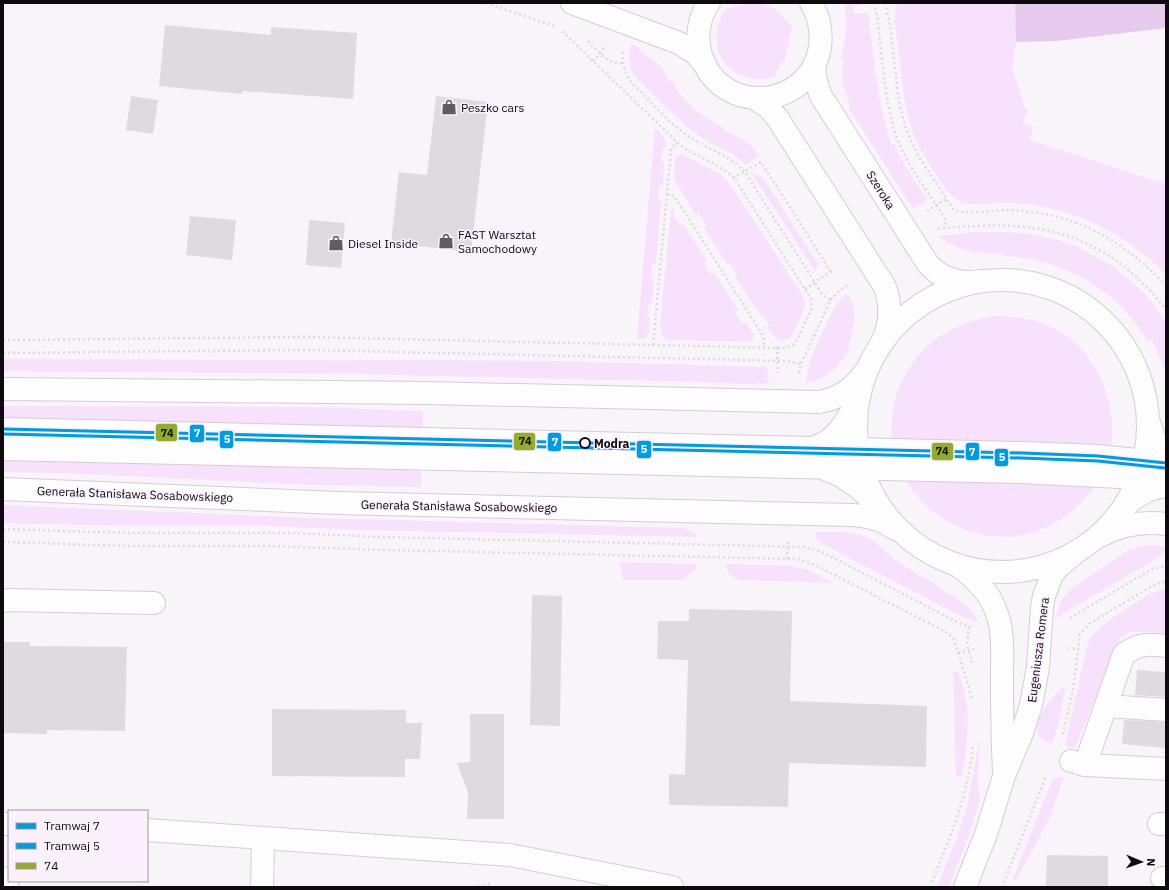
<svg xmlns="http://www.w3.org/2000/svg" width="1169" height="890" viewBox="0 0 1169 890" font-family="'IBM Plex Sans',sans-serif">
<rect width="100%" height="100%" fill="#f9f4fa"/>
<g fill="#f7e1fc">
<path d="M 746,3 C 772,3 776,8 792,27 L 785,61 L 782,62 L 775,74 L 776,77 C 731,88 701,51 725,10 Z"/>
<path d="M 844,3 L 863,3 L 863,5 L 853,6 L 854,14 L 868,13 C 874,56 877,102 891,144 L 894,144 L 901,159 L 927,200 L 913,209 L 848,107 L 850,105 C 844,90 839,77 844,61 L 841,60 C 845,41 848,23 844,3 Z"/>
<path d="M 897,3 L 1015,3 L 1016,42 L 1012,68 L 1025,108 L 1028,109 L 1023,123 L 1034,127 L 1029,140 L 1166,184 L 1166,275 C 1126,233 1073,207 1015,203 C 999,202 982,204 966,204 C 953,200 947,191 940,180 C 929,165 918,147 912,130 C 903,104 902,75 898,48 C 897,36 892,14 897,3 Z"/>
<path d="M 631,44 L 640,48 L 639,51 L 655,61 L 666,73 L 664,74 L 669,81 L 672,80 C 682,103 703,118 725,128 L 724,131 C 740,136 750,143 760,156 L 746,164 L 732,154 L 710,143 L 688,128 L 635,77 C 628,66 628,56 631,44 Z"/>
<path d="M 655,128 C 662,134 666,137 666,147 L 663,147 L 661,161 L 664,161 L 663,186 L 659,185 L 658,199 L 661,200 L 656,264 L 652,264 L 651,278 L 654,279 L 652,303 L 649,303 L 647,317 L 650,317 L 649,332 L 645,338 L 637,339 Z"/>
<path d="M 682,154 L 722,175 L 730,184 L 802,294 C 809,309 798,322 792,336 C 781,346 774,337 767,328 L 770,326 L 762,314 L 760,315 L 735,277 L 737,275 L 730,263 L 727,264 L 704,228 L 706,225 L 699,213 L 696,215 L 674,179 L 675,159 L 679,155 Z"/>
<polygon points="752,174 758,175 763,178 818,264 818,266 815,271"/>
<polygon points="674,209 675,210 673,214 680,225 683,224 707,261 704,263 711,275 714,273 738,310 735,313 743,324 746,323 754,335 753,340 750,342 668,340 662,336 660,325 671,211"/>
<path d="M 976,232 L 1025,233 L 1058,240 L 1078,247 L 1114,267 L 1140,289 L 1153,303 L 1166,323 L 1166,372 L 1152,340 L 1148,341 C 1115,288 1066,260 1003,256 L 1003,253 C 976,254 960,252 938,236 Z"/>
<path d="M 847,294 C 859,309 855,330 847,347 L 850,349 C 838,368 828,378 806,383 L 808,368 L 811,357 L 832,312 L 839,301 Z"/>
<path d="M 996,316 C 1014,317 1031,318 1047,325 C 1094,345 1118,399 1111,448 L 894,442 C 890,430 892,416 894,405 C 906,354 945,322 996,316 Z"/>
<polygon points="3,359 558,361 767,367 769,383 760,384 760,382 757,382 757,384 662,381 662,380 658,381 356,374 3,371"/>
<polygon points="3,406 305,407 423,411 423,433 3,422"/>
<polygon points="3,454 421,464 421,487 312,485 63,473 3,472"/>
<path d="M 908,479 L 1095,485 L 1095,487 C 1082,502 1069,516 1051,525 C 1000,552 938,530 907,483 Z"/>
<polygon points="3,505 313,518 683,528 694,533 697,537 364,530 268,526 126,526 3,523"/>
<path d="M 815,532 L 843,532 L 861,535 L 871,539 L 894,559 L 917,574 L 936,584 L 935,586 C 953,595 968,604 979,622 L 974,621 L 961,616 L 819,542 L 816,538 Z"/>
<polygon points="1147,545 1166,546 1166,551 1149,563 1055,618 1062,599 1072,588 1127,551"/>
<polygon points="619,562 697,564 696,569 683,580 623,580"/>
<polygon points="725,564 790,566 809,570 833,583 738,580 729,574"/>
<polygon points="1166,589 1166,633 1132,631 1121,637 1075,748 1065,745 1085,656 1088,643 1094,634 1108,621 1149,594"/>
<path d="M 953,672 L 958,672 C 961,681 965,690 966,699 C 970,725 966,751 962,776 L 956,776 Z"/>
<path d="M 1062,687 L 1065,687 L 1060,718 L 1052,743 C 1018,736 1051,699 1062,687 Z"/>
<polygon points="980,736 978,777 980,799 971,830 949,887 937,887 956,841 967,807"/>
<polygon points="1064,777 1049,819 1016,880 1013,879 1053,778"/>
</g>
<polygon fill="#e7cbee" points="1015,3 1166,3 1166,28 1057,41 1016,42"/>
<g fill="#dfdae0">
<polygon points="165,25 271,35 271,27 357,33 353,99 242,91 242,94 159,86"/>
<polygon points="131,96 158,100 153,134 126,130"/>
<polygon points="436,96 488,102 471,252 391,243 399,172 427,175"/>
<polygon points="190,216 236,220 232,260 186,255"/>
<polygon points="309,220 345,223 341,268 306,265"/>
<polygon points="532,595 562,596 560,726 530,725"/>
<polygon points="689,609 792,611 790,701 927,706 926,767 789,763 788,807 669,805 669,774 685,775 688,660 657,659 658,621 689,621"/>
<polygon points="3,642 30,642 30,646 127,647 125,731 47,730 47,734 3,733"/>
<polygon points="1137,670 1166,672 1166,697 1135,695"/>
<polygon points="272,709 406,710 406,723 422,723 420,759 405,759 405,777 272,776"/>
<polygon points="470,714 504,714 504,819 467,819 468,792 457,763 470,762"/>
<polygon points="1124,720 1166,722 1166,748 1122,744"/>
<polygon points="1047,855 1108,856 1108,887 1046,887"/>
</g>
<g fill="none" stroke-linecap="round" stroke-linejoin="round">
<defs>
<g id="minor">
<polyline points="572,3 679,43 695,53 705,65"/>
<path d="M 709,3 C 698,18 696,38 701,55 C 720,117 810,110 820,47 C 822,31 819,16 811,3"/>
<path d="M 815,63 C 813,75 817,85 821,96 L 928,264 C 942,280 961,284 981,281"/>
<path d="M 754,98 L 768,107 L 778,119 L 885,287 C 892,307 891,325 881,344"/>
<polyline points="1148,419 1155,441 1166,454"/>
<polyline points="3,429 1022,453 1098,456 1166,463"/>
<path d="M 811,448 C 837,443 851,415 860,393"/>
<polyline points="3,449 1021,472 1120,477 1166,482"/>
<path d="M 827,470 C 849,477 866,494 882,510"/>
<path d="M 1123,509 C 1135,495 1149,488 1166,486"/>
<path d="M 957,565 C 973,577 989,591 996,611 C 1004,631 1002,654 1002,675 C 1002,706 1002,738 1004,770"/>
<polyline points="3,601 8,600 154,603"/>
<polyline points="1106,706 1166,710"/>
<polyline points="1071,761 1085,765 1166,769"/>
<path d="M 1085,765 L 1124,654 C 1141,643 1147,644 1166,646"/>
<polyline points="3,824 9,824"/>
<polyline points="1159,824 1166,824"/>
<polyline points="147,830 510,855 672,887"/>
<polyline points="1162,878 1166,878"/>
<polyline points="3,882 9,878"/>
<polyline points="262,887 263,839"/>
<polyline points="965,887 986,834 1004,776 1022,733 1031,705 1038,667 1042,607 1044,596 1051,577 1057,568 1074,554"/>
</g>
<g id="major">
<circle cx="1002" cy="426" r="146"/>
<path d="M 3,389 L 427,393 L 819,402 C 839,399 853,389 865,372"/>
<path d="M 3,489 L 338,503 L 852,515 C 868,516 882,519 895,529"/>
<path d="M 1102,535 C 1123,524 1143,521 1166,524"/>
</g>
</defs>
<use href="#minor" stroke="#d3ced4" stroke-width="24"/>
<use href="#major" stroke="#d3ced4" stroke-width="24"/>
<g stroke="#dcdadd" stroke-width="2.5" stroke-dasharray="2 3" stroke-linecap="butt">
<polyline points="486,3 554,26"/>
<path d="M 874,3 L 877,16 C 882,53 884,97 895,132 C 904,162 928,191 944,217 L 946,228"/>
<path d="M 885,3 L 890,25 L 899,102 L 906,129 L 919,157 L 953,209 C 964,216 991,210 1005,210 C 1071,211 1122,238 1166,286"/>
<path d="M 588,41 C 598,51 608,65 623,63"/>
<path d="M 623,52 C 622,64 625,75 633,84 C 650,101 666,120 685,134 C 704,148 729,154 745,172 L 822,294 L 830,300"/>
<polyline points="593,61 601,53 605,45"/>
<polyline points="733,178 761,162 831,272"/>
<polyline points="667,194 671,194 677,200 762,334 764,340 764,347"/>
<polyline points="927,211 946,199"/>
<path d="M 938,229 C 951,226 965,227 978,226 C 1056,221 1118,246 1166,310"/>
<polyline points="805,289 835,269"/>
<path d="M 3,340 L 307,337 L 783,348 L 793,345 L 796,342 L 811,310 L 812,306 L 811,299 L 735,179 C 718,162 696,158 678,143 L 562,31"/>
<polyline points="653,345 671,150 677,142"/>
<polyline points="777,347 778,373"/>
<polyline points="3,353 308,350 787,361 801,364"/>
<polyline points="799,373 801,364 831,299 839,291 849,284"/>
<polyline points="3,529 129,533 289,533 382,537 804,547 822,552 963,625 971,627"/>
<polyline points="3,542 128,546 269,546 382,550 798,559 815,565 948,633 954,640 972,698"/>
<polyline points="787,559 788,541"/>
<polyline points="1070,618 1152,569 1166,566"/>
<polyline points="969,627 967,643 972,663"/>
<polyline points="1068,648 1077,649"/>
<polyline points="958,653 974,649"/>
<polyline points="1063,734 1073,690 1080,634 1089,624 1097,619 1152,586 1166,581"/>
<polyline points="141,887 142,881"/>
<polyline points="473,887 488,885 491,883"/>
<path d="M 930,887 C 949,839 968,798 973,745"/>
<polyline points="1002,887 1046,776"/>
</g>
<use href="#minor" stroke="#fefdfe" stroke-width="22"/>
<use href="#major" stroke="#fefdfe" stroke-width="22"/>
<defs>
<polyline id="bus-1" points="3,429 1022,453 1098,456 1166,463"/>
</defs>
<use href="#bus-1" stroke="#faf1fd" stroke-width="6"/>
<use href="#bus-1" stroke="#93ab2e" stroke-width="3"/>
<defs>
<polyline id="tram-1" points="3,429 1022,453 1098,456 1166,463"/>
<polyline id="tram-2" points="3,434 1022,458 1098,461 1165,468"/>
</defs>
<use href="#tram-1" stroke="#faf1fd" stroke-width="6"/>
<use href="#tram-2" stroke="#faf1fd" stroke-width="6"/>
<use href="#tram-1" stroke="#009cdd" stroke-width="3"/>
<use href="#tram-2" stroke="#009cdd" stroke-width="3"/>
</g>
<defs>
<symbol id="shop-bare" viewBox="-9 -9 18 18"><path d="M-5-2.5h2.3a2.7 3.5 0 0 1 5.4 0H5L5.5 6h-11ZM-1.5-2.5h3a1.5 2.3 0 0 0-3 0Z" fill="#615c62" stroke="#faf1fd" stroke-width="2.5" paint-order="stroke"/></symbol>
</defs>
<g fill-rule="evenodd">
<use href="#shop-bare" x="438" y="96" width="22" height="22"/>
<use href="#shop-bare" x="435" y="230" width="22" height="22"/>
<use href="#shop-bare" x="325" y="232" width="22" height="22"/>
</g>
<circle fill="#faf1fd" stroke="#0f0a10" stroke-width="2" cx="585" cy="443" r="5"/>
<g text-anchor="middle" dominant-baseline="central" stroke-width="3" stroke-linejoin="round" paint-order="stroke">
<g font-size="12" fill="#0f0a10" stroke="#faf1fd" text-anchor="start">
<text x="461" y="107">Peszko cars</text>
<text x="458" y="234">FAST Warsztat<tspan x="458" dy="14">Samochodowy</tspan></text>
<text x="348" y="243">Diesel Inside</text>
</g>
<g font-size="12" fill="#0f0a10" stroke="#faf1fd">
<text transform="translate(881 190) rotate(58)">Szeroka</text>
<text transform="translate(135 494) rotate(2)">Generała Stanisława Sosabowskiego</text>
<text transform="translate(459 506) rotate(1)">Generała Stanisława Sosabowskiego</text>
<text transform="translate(1038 650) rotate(-83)">Eugeniusza Romera</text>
</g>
<g font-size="12" font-weight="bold" fill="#0f0a10" stroke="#faf1fd" text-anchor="start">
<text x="594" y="443">Modra</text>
</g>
</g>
<g stroke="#faf1fd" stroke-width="1.5">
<rect x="155" y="423" width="23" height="19" rx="4" fill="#93ab2e"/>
<rect x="189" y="424" width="16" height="19" rx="4" fill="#009cdd"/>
<rect x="219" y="430" width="15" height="19" rx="4" fill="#009cdd"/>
<rect x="513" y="432" width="23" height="19" rx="4" fill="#93ab2e"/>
<rect x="547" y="432" width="15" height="20" rx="4" fill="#009cdd"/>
<rect x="636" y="440" width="16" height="19" rx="4" fill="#009cdd"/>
<rect x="931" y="442" width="23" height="19" rx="4" fill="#93ab2e"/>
<rect x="965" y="442" width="15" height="19" rx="4" fill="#009cdd"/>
<rect x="994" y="448" width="15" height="19" rx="4" fill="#009cdd"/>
</g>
<g font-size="11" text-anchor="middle" font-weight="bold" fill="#fff">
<text x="197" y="437">7</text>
<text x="227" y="443">5</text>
<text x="555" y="446">7</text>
<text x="644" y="453">5</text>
<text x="972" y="456">7</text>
<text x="1002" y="461">5</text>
</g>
<g font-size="11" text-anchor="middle" font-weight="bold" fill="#111">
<text x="167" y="437">74</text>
<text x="525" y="445">74</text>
<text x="942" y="455">74</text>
</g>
<rect width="1169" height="890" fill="none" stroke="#0f0a10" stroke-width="8"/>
<rect x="8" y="810" width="140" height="72" fill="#faf1fd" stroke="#9c959e"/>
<rect x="16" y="823" width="20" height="6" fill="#009cdd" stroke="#9c959e"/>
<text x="44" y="830" font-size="12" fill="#0f0a10">Tramwaj 7</text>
<rect x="16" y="843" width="20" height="6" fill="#009cdd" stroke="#9c959e"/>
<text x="44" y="850" font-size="12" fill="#0f0a10">Tramwaj 5</text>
<rect x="16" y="863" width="20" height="6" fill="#93ab2e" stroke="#9c959e"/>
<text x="44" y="870" font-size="12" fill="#0f0a10">74</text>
<g transform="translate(1141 862) rotate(92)" stroke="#faf1fd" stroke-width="3" paint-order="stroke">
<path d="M0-3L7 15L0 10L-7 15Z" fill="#0f0a10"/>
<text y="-6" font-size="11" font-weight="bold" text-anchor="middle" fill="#0f0a10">N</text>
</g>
</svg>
